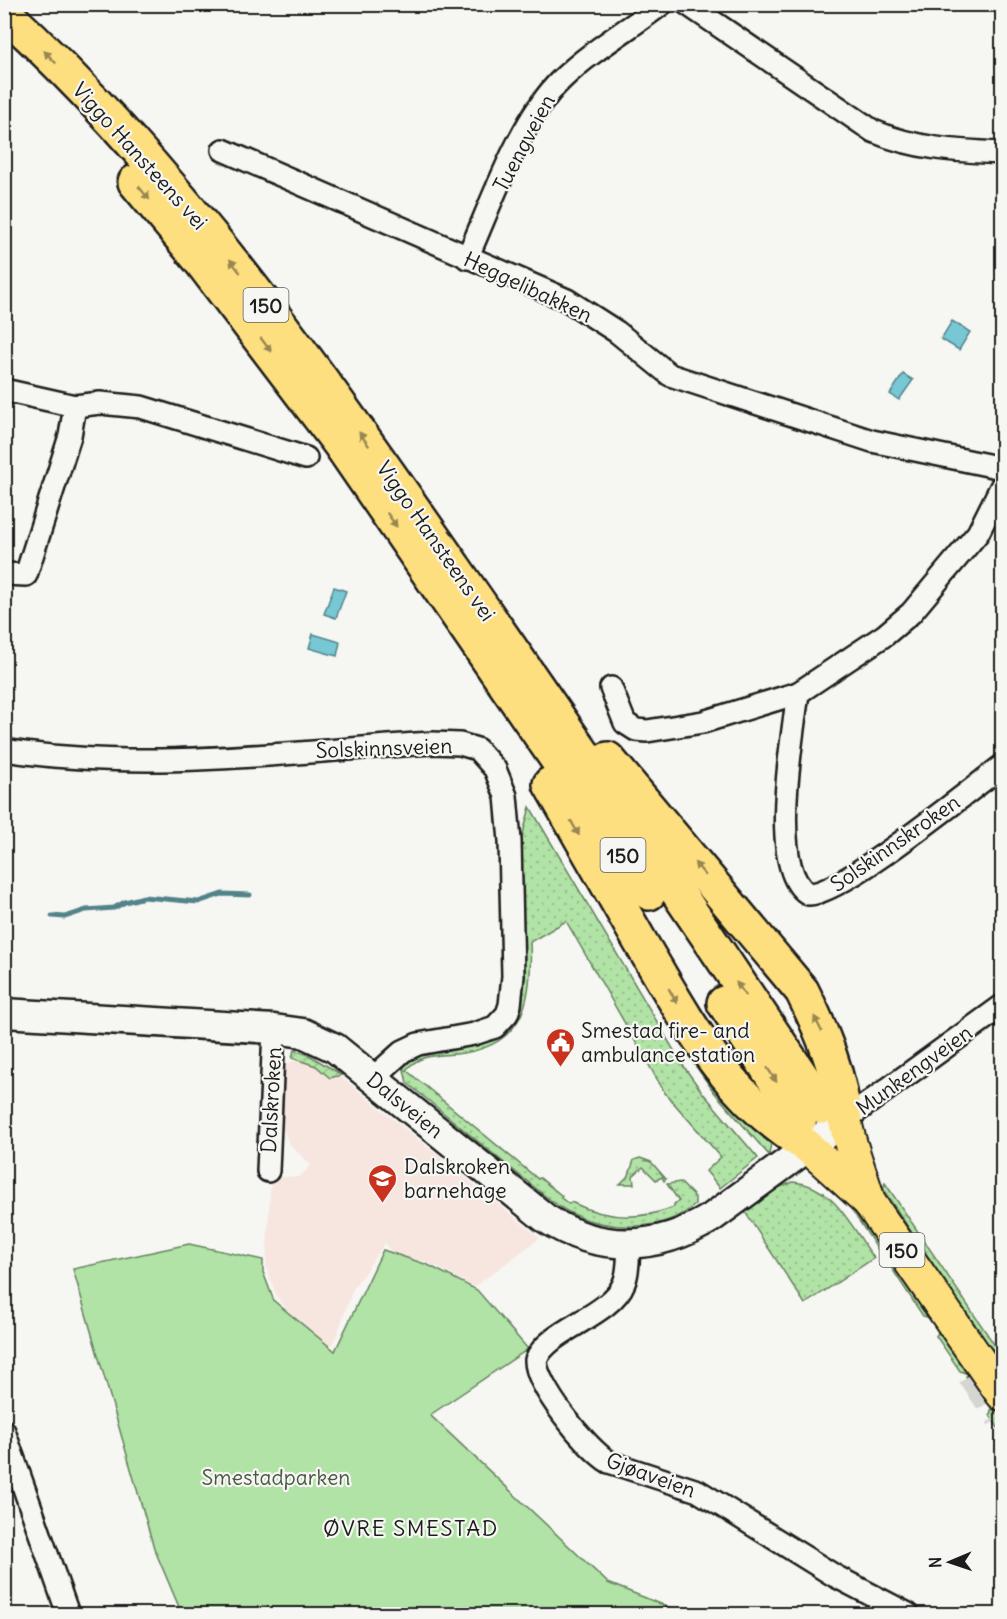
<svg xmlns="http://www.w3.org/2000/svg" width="1007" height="1619" viewBox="0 0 1007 1619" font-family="Delius,sans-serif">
<defs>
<pattern id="grass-dots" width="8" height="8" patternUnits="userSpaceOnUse" patternTransform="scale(1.5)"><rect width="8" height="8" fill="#b0e3a5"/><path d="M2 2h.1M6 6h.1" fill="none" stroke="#97c28d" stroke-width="1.8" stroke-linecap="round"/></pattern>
<pattern id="garden-furrows" width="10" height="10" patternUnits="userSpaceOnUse" patternTransform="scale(1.5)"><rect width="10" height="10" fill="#b0e3a5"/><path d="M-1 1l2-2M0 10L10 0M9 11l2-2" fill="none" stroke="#97c28d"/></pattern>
</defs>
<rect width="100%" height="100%" fill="#f6f6f2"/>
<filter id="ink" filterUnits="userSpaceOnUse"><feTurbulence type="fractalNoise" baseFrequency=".0167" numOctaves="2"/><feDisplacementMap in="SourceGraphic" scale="12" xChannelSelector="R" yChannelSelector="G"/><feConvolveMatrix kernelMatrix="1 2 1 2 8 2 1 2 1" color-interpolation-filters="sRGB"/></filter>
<g filter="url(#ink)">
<polygon fill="#f7e6e0" points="299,1059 316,1066 330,1078 340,1076 540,1238 474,1287 427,1262 392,1254 385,1243 353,1289 337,1335 330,1348 285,1308 277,1297 266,1267 271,1177 299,1177 311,1165 289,1144 282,1126 282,1066"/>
<g fill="url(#grass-dots)" stroke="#668060" stroke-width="1.5">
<path d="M 530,807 L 682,1064 L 702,1092 L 758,1158 L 720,1188 L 706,1171 L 721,1157 L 665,1093 L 566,921 L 530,942 C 533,1002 524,1047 456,1054 C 436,1056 420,1054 406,1070 L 538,1179 L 540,1178 L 562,1196 L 561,1198 L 569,1204 L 571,1202 C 605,1219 639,1221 674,1207 L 674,1204 L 679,1201 L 667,1184 L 680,1182 L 695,1197 L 695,1205 C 664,1232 608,1231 573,1214 C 552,1204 535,1187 517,1173 C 480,1144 444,1113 407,1083 L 403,1065 L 425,1051 L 502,1031 L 518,852 Z"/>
<polygon points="606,909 769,1135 771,1143 769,1155 714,1092 695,1065 608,919"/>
<polygon points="640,1158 651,1162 666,1179 664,1181 662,1177 656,1180 643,1167 633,1176 634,1184 620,1184 629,1175 634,1160"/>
<path d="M 793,1182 C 834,1185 852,1228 874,1258 L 805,1304 L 745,1212 L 775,1189 Z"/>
<polygon points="885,1183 996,1347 994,1350 989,1347 898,1212 883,1189"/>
<polygon points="851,1203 889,1256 887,1257 882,1256 850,1207"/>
<polygon points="892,1260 929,1316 927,1317 923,1316 889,1264"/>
<polygon points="940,1329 968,1369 965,1373 960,1371 936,1336"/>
<path d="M 971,1374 L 986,1397 L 983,1401 C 976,1399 967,1384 966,1376 Z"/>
<polygon points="991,1410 997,1410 1002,1419 1002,1434 990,1415"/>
</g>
<polygon fill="#b0e3a5" stroke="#668060" stroke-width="1.5" points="189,1244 263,1260 263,1272 274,1301 335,1351 383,1250 428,1265 477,1290 528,1349 430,1415 608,1583 686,1614 182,1614 154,1548 73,1269"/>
<polygon fill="url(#garden-furrows)" stroke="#668060" stroke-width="1.5" points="294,1050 309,1055 342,1075 330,1078 316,1066 292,1058"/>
<g fill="#77c7d4" stroke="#53838a" stroke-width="1.5">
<polygon points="952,321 970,332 959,350 941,339"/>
<polygon points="903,374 913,380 899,400 890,394"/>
<polygon points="334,587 346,591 336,618 324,614"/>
<polygon points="313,634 340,642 337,656 309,648"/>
</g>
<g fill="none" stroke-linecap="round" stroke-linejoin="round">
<polyline stroke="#53838a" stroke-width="5" points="52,916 65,917 86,910 114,908 125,902 144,897 198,902 222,894 250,895"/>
<polyline stroke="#d5d5d2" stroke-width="33" stroke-dasharray="33 16" stroke-linecap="butt" points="973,1373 1002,1416"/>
<defs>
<g id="street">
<path d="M 687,4 L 873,131 C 915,149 957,151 1002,153"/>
<polyline points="223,150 567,300 617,332 670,375 872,441 1002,468"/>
<path d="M 467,258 C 491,205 520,119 562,79 C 591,51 629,29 662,4"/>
<polyline points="4,390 75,406 100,403 141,407 306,458"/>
<polyline points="4,574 26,575 70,436 75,406"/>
<polyline points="611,688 625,723 636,730 647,731 703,722 798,693 885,635 911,613 978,533 1002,485"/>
<path d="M 798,693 C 793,734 767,873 809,894 C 841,895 970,790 1002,766"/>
<path d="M 4,750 C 145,772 291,752 432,743 L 460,744 L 477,749 L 495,769 L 506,796 L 510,841 L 513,976 L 510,1005 L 507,1014 L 495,1027 L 474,1034 L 418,1044 L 403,1051 L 372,1079"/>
<polyline points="845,1120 1002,1006"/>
<polyline points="268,1171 274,1029"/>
<path d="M 629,1245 C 628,1257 629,1272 624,1283 C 611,1316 547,1330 536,1360 C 535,1385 587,1449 609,1462 L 698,1491 L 835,1576 L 908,1614"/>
<polyline points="4,1431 68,1614"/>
</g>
<path id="secondary" d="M 4,1013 L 274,1029 L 303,1033 L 335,1048 L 545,1218 C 599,1253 657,1251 711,1218 L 845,1120"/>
<g id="primary">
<path d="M 845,1120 C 850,1149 862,1174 869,1202"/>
<polyline points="807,1146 869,1202 1002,1394"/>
</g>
<g id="highway">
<path d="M 4,12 C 180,174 318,372 454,567 C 578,745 701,925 822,1107"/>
<polyline points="135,182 199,259 339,443 649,893"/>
<path d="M 608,759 L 802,991 C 823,1033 839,1073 845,1120"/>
<path d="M 550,784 C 580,837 611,890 641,943 C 688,1022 726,1097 807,1146"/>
<polyline points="724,1003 800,1118"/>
</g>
</defs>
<use href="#street" stroke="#1c1c1c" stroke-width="26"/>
<use href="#secondary" stroke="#1c1c1c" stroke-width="33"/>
<use href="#primary" stroke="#1c1c1c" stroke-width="36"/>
<use href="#highway" stroke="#1c1c1c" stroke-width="38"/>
<use href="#street" stroke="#f6f6f2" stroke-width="21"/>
<use href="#secondary" stroke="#f6f6f2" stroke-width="28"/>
<use href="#primary" stroke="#fedf80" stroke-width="32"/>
<use href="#highway" stroke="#fedf80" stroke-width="33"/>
</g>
<defs><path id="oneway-solid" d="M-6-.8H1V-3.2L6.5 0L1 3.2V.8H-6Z" transform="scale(1.5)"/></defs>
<g fill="#988753">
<use href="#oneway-solid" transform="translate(50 57) rotate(-134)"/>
<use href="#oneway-solid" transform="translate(144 193) rotate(50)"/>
<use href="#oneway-solid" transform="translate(235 266) rotate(-128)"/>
<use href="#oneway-solid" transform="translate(266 345) rotate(53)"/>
<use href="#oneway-solid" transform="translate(364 439) rotate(-125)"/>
<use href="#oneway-solid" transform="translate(392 520) rotate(55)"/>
<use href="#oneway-solid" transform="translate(575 828) rotate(61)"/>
<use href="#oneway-solid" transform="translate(700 869) rotate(-130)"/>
<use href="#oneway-solid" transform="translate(741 989) rotate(-125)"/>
<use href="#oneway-solid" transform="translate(673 996) rotate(60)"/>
<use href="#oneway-solid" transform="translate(818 1024) rotate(-117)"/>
<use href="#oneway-solid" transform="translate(772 1075) rotate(57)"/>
</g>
</g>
<defs>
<symbol id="civic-pin" viewBox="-11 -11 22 30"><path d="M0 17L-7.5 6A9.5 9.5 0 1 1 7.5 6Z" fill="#c8321e" stroke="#f6f6f2"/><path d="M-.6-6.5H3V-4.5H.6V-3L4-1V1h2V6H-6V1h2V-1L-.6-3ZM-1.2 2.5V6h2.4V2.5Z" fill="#fff"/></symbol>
<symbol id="school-pin" viewBox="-11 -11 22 30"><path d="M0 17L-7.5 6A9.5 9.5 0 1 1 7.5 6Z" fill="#c8321e" stroke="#f6f6f2"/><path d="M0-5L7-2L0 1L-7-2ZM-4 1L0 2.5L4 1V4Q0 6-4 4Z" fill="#fff"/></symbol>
</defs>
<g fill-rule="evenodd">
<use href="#civic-pin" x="544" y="1026" width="33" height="45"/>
<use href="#school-pin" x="366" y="1162" width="33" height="45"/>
</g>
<g text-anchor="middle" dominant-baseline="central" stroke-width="4.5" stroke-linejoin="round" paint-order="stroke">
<g fill="#f6f6f2" stroke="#5d5d5c" stroke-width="1.5">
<rect x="243.5" y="288" width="45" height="34" rx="4.5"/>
<rect x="600.5" y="838" width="45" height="34" rx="4.5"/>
<rect x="879.5" y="1233" width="45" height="34" rx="4.5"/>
</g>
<g font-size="20" font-weight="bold" fill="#1c1c1c">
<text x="266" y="305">150</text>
<text x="623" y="855">150</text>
<text x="902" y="1250">150</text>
</g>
<g font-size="21" fill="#1c1c1c" stroke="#f6f6f2">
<text transform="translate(524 143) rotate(-62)">Tuengveien</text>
<text transform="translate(140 156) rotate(48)">Viggo Hansteens vei</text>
<text transform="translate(528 287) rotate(25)">Heggelibakken</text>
<text transform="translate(436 541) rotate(55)">Viggo Hansteens vei</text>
<text transform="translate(384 748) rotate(-2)">Solskinnsveien</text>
<text transform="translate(895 843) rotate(-35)">Solskinnskroken</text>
<text transform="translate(914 1070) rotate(-36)">Munkengveien</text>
<text transform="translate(271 1100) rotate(-87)">Dalskroken</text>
<text transform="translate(405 1105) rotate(39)">Dalsveien</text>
<text transform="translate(651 1475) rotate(20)">Gjøaveien</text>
</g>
<g font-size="21" fill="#1c1c1c" stroke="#f6f6f2" text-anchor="start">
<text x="581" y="1030">Smestad fire- and<tspan x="581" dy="24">ambulance station</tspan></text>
<text x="404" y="1166">Dalskroken<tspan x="404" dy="24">barnehage</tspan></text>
</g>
<g font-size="21" fill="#485845" stroke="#f6f6f2">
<text x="276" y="1477">Smestadparken</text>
</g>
<g font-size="22" letter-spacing="1.5" fill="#1c1c1c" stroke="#f6f6f2">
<text x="411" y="1528">ØVRE SMESTAD</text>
</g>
</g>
<rect width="1007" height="1619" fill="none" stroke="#f6f6f2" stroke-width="24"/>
<rect x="12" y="12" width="983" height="1595" fill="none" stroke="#1c1c1c" stroke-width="2" filter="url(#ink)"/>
<g transform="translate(950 1562) rotate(268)" stroke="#f6f6f2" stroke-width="4.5" paint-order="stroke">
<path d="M0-4.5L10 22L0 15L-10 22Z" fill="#1c1c1c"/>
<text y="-9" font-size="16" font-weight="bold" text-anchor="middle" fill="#1c1c1c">N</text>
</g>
</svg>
